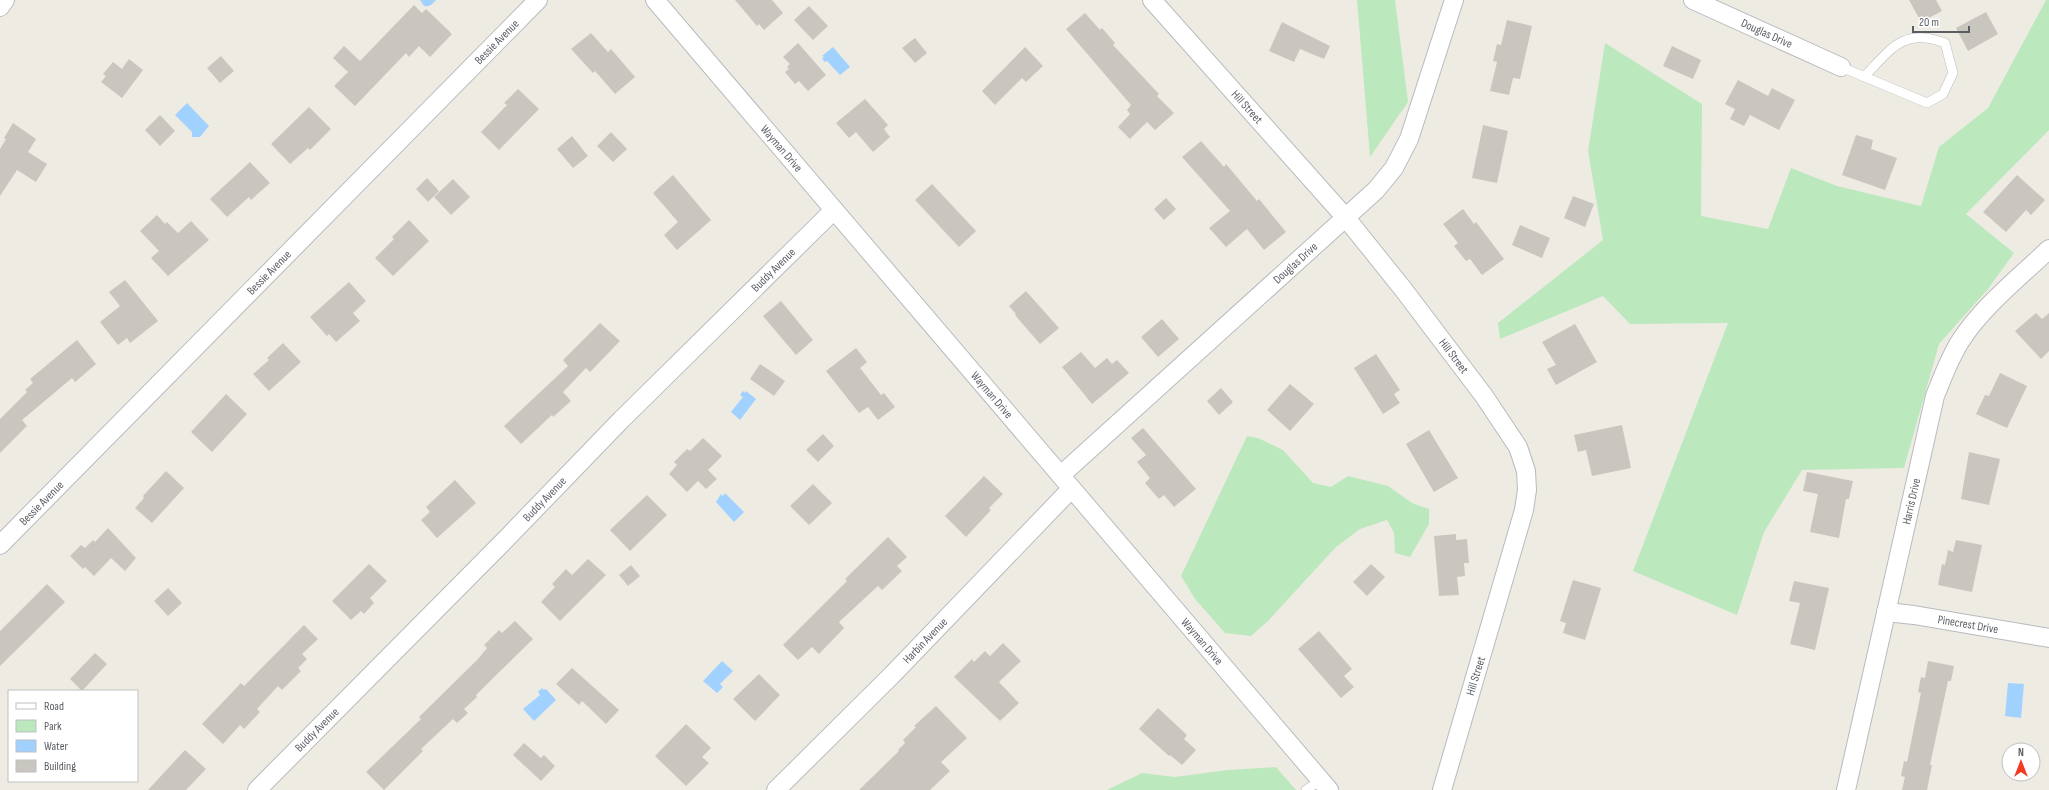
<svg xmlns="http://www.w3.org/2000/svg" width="2049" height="790" viewBox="0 0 2049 790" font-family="'Sofia Sans Condensed',sans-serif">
<rect width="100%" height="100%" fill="#eeece2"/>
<g fill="#bce8be">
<polygon points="1357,0 1395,0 1408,102 1370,157"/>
<polygon points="2046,0 2049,0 2049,130 1966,214 2014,253 1988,289 1939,344 1904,468 1802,470 1764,532 1737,615 1633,571 1728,323 1630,324 1603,296 1500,339 1498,323 1603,240 1588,151 1605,43 1702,104 1701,216 1768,229 1791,168 1837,186 1921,206 1939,147 1988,108"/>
<polygon points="1247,436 1258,438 1283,450 1313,483 1331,487 1348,476 1388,486 1412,503 1429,509 1429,524 1410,557 1395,553 1394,533 1387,520 1360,529 1336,547 1268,621 1251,636 1225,633 1195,599 1181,576"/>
<polygon points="1276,767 1296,790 1107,790 1142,773 1175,777 1228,770"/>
</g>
<g fill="#a1d2ff">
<path d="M 420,0 L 436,0 C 432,4 430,7 424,6 Z"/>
<polygon points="833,47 850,67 840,75 827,61 825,62 822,59 824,57 822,56"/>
<polygon points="187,103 209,126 200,137 192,137 192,132 175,115"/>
<polygon points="743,391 745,393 746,391 756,399 740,420 731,412 743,397 740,395"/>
<polygon points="725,493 744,512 734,522 716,502 721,494 723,496"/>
<polygon points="722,661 733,671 720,684 723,687 717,693 703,681"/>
<polygon points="2008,683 2024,684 2021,718 2005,716"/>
<polygon points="542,688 544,690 546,689 556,700 534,721 523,709 540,695 538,692"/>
</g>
<g fill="#c9c6bf">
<polygon points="735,0 772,0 783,13 764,30 759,24 757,26"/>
<polygon points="1909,0 1936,0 1942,11 1921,22"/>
<polygon points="414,5 422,13 426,9 452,34 430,57 419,46 409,57 406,53 355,106 334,86 348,72 333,58 344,46 360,61"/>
<polygon points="809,6 828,26 813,40 794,20"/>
<polygon points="1986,12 1998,34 1968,51 1956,28"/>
<polygon points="1085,13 1100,30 1102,28 1115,43 1113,45 1159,94 1157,96 1174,113 1155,130 1147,122 1130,139 1118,127 1130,114 1127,110 1131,105 1066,29"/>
<polygon points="1507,20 1532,26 1520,79 1513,78 1509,95 1490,91 1497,62 1493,61 1497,44 1501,45"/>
<polygon points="1282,22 1330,46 1324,59 1300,49 1294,62 1269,51"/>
<polygon points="591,33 608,52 611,49 635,77 615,94 595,71 593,73 571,49"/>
<polygon points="915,38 927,53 915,63 902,48"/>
<polygon points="798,43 826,75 808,91 799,81 795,84 785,72 789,69 787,67 790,64 783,57"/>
<polygon points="1672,46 1701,60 1693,79 1663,66"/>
<polygon points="1025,47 1043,66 1026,82 1022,78 995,105 982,91"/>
<polygon points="221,56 234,71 220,83 207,68"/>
<polygon points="129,59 143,70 122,98 101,82 106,76 103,74 113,62 122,69"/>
<polygon points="1738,80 1768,96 1772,88 1795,100 1779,130 1750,115 1744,126 1730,119 1735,109 1725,104"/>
<polygon points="518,89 539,109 499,150 481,132 507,105 504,103"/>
<polygon points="865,99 888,125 884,129 890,137 873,152 856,132 849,138 836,123"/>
<polygon points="309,107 331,129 310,150 308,148 290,164 271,144"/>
<polygon points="160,115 175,131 160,146 145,130"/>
<polygon points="13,123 36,139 28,152 47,164 36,182 17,170 0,196 0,149 6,139 4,138"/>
<polygon points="1483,125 1508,131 1497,183 1472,178"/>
<polygon points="611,132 627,149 613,162 597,146"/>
<polygon points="1856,135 1873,140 1871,149 1897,158 1885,190 1842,175"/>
<polygon points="572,136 588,156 573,168 557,149"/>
<polygon points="1201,141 1224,167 1226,164 1257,201 1259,199 1286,232 1264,250 1247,229 1226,247 1209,228 1230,211 1182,157"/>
<polygon points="250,162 270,183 251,200 249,197 227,217 210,199"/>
<polygon points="673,175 711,220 677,250 664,235 678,222 653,193"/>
<polygon points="2017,175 2045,200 2031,215 2026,210 2006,232 1983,212"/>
<polygon points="427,178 439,191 428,202 416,189"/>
<polygon points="453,179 470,197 451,215 434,197"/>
<polygon points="932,184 976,231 959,247 915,200"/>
<polygon points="1573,196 1594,204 1585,227 1564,218"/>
<polygon points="1166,198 1176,209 1164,220 1154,209"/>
<polygon points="1463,209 1474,224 1476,222 1504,259 1482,275 1470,259 1466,261 1454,246 1458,243 1443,224"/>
<polygon points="157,215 165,224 167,222 178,233 191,221 209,240 168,276 151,258 159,251 140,231"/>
<polygon points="409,220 429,241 393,276 375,258 394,239 392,237"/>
<polygon points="1520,225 1550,238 1542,258 1512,245"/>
<polygon points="125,280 158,321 130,343 127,338 118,345 100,322 120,306 109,292"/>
<polygon points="349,282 366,301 353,313 360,321 336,342 329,334 327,336 310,317"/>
<polygon points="1026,291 1059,328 1040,344 1015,315 1016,314 1009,306"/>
<polygon points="781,301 813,340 796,355 763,316"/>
<polygon points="2036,313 2042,319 2049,313 2049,351 2041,359 2015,331"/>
<polygon points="1162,319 1179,339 1158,357 1141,337"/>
<polygon points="600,323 620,341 590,372 586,368 563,392 571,401 553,417 552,415 521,444 504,426 568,366 563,360"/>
<polygon points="1575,324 1597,362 1556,385 1547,369 1556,365 1542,342"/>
<polygon points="77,340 96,364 75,382 72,378 22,420 27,426 0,453 0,419 27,392 25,390 33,383 30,379"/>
<polygon points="283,343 301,362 269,391 253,374 269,360 267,358"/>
<polygon points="856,348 867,362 860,368 881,395 884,393 895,407 878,420 868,407 859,413 826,371"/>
<polygon points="1081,352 1095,368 1107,358 1112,364 1117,360 1129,373 1092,404 1062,367"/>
<polygon points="1376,354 1400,390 1394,394 1400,403 1383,414 1354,368"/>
<polygon points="760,364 785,381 774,396 750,379"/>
<polygon points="2000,373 2027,386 2007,428 1976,414 1985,395 1989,396"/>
<polygon points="1290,384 1314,404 1290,431 1267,410"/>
<polygon points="1221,388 1233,402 1219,415 1207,401"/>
<polygon points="226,394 247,414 212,452 191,432"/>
<polygon points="1622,425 1631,468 1592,476 1586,450 1578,452 1574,435"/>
<polygon points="1143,428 1196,489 1174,507 1164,495 1159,499 1145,483 1150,478 1137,462 1146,455 1131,438"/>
<polygon points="1429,430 1458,478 1434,492 1406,444"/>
<polygon points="823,434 834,446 818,462 806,450"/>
<polygon points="703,438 722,456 708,470 717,479 706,489 698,481 687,492 669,474 677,465 674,462 687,449 690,451"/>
<polygon points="1969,452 2000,459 1989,505 1961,499"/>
<polygon points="166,471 184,488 152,523 135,508 144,498 143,496"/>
<polygon points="1807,472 1853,481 1849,499 1846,499 1839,538 1810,532 1818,494 1803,491"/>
<polygon points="984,476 1003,494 989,508 991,510 966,537 945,516"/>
<polygon points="455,480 476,503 437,538 421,520 430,512 426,507"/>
<polygon points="813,484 832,503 809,525 790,506"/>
<polygon points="647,495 667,515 630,551 610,530"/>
<polygon points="108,528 136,558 125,571 111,558 94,576 85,567 83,569 70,556 81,545 85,548 93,540 95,542"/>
<polygon points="1456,534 1456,540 1467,539 1469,563 1464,563 1465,576 1457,577 1459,595 1439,596 1434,536"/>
<polygon points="888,537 907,557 897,566 902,571 882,590 878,586 839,622 844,628 819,654 812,647 798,660 783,645 847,581 845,579"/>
<polygon points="1956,540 1982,545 1972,592 1938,585 1942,564 1945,565 1948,550 1953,552"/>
<polygon points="588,559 606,575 560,621 541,602 555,587 552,584 566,569 572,575"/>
<polygon points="369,564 387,581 370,598 374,603 364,614 361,611 351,620 332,601"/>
<polygon points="1371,564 1385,577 1367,596 1353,582"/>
<polygon points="631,565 640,576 628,586 619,575"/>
<polygon points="1573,580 1601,588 1585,640 1563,633 1566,623 1560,621"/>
<polygon points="1794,581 1829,588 1815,650 1790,644 1800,603 1789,601"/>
<polygon points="47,584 65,602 0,666 0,631"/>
<polygon points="168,588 182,603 168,616 154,601"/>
<polygon points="515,621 533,639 476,695 477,697 464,709 468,713 457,723 453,719 421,749 423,751 384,790 366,772 421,719 419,717 478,659 487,648 484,645 499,630 502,633"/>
<polygon points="304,625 318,639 302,654 307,659 298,668 301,671 282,690 278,686 257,709 260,712 244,729 240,725 223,744 202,724 241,683 244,686"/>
<polygon points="1319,631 1352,669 1344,676 1354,687 1341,698 1298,649"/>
<polygon points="1003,643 1021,661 999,682 1019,703 1000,721 954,677 972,659 974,662 985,651 990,656"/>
<polygon points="95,653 107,664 82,691 70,679"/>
<polygon points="1928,661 1954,666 1951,681 1948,681 1930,765 1932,765 1927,790 1902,790 1905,777 1901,776 1904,761 1907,762 1921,693 1918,692 1921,677 1925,678"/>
<polygon points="572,668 619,710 606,724 582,701 579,705 556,684"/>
<polygon points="759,674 780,695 755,721 733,699"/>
<polygon points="936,706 967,738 941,762 950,771 930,790 859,790 899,751 898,750 905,743 903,740 916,727 914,726"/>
<polygon points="1158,708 1187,735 1184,739 1196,750 1182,765 1170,755 1169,756 1139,729"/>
<polygon points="686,724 711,748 702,757 709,763 686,786 655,756"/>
<polygon points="524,743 541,758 544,755 555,766 541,781 513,755"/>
<polygon points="185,750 206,769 186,790 148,790"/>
</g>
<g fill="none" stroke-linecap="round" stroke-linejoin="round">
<defs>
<g id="lane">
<path d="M 1841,67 L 1927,103 L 1943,94 L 1953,73 L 1945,43 C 1903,27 1891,49 1864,77"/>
<polyline points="1306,790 1321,780"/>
</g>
<g id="street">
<path id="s1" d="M 655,0 L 1329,790"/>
<path id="s2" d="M 1152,0 L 1346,218 L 1403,289 L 1484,396 L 1518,447 L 1526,471 L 1527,490 L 1524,510 L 1442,790"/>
<path id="s3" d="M 1693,0 L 1841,67"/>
<polyline points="0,7 5,0"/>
<path id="s4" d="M 1061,475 L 1376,190 L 1394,168 L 1409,139 L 1454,0"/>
<path id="s5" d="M 0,545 L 538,0"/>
<path id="s6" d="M 1886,612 L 1914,615 L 2049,638"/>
<path id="s7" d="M 257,790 L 505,540 L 621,420 L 834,210"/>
<path id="s8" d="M 776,790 L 892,675 L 1071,489"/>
<path id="s9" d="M 1846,790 L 1935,396 C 1943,376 1950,357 1961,340 C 1984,305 2019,278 2049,249"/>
</g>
</defs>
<use href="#lane" stroke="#b7babf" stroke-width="10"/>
<use href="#street" stroke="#b7babf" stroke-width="20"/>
<use href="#lane" stroke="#fff" stroke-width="9"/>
<use href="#street" stroke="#fff" stroke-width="18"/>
</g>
<g text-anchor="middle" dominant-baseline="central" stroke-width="3.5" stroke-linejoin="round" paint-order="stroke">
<g font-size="12" fill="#5a5e64" stroke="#fff">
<text stroke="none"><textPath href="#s3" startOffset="81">Douglas Drive</textPath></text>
<text stroke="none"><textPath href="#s5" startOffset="707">Bessie Avenue</textPath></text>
<text stroke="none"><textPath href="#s2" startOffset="143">Hill Street</textPath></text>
<text stroke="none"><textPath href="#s1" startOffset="195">Wayman Drive</textPath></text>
<text stroke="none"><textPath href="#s4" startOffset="316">Douglas Drive</textPath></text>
<text stroke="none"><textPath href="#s7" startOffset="733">Buddy Avenue</textPath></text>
<text stroke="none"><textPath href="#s5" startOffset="383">Bessie Avenue</textPath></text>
<text stroke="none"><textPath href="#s2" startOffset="467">Hill Street</textPath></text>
<text stroke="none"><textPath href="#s1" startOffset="519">Wayman Drive</textPath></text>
<text stroke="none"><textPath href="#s7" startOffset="409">Buddy Avenue</textPath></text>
<text stroke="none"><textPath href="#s9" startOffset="296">Harris Drive</textPath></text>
<text stroke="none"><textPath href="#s5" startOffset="59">Bessie Avenue</textPath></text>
<text stroke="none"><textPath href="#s6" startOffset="83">Pinecrest Drive</textPath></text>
<text stroke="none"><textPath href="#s8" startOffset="211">Harbin Avenue</textPath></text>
<text stroke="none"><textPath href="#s1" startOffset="843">Wayman Drive</textPath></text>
<text transform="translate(1476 676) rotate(-73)">Hill Street</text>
<text stroke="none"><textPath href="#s7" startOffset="85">Buddy Avenue</textPath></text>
</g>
</g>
<rect x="8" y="690" width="130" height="92" fill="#ffffff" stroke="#bdbfc1"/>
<rect x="16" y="703" width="20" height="6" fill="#ffffff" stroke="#bdbfc1"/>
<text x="44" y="710" font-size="12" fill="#5a5e64">Road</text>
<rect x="16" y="720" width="20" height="12" fill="#bce8be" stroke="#bdbfc1"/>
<text x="44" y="730" font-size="12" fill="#5a5e64">Park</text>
<rect x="16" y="740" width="20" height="12" fill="#a1d2ff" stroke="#bdbfc1"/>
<text x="44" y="750" font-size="12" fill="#5a5e64">Water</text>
<rect x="16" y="760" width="20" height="12" fill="#c9c6bf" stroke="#bdbfc1"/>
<text x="44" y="770" font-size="12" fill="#5a5e64">Building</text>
<g transform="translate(2021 762)"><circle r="19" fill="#ffffff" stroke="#bdbfc1"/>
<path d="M0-3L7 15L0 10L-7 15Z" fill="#f43a22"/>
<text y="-6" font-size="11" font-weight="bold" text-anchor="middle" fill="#5a5e64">N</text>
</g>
<path d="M1913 26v6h56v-6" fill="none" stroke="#5a5e64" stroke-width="2"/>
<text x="1919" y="26" font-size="12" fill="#5a5e64" stroke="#ffffff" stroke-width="3" paint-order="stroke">20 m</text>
</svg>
